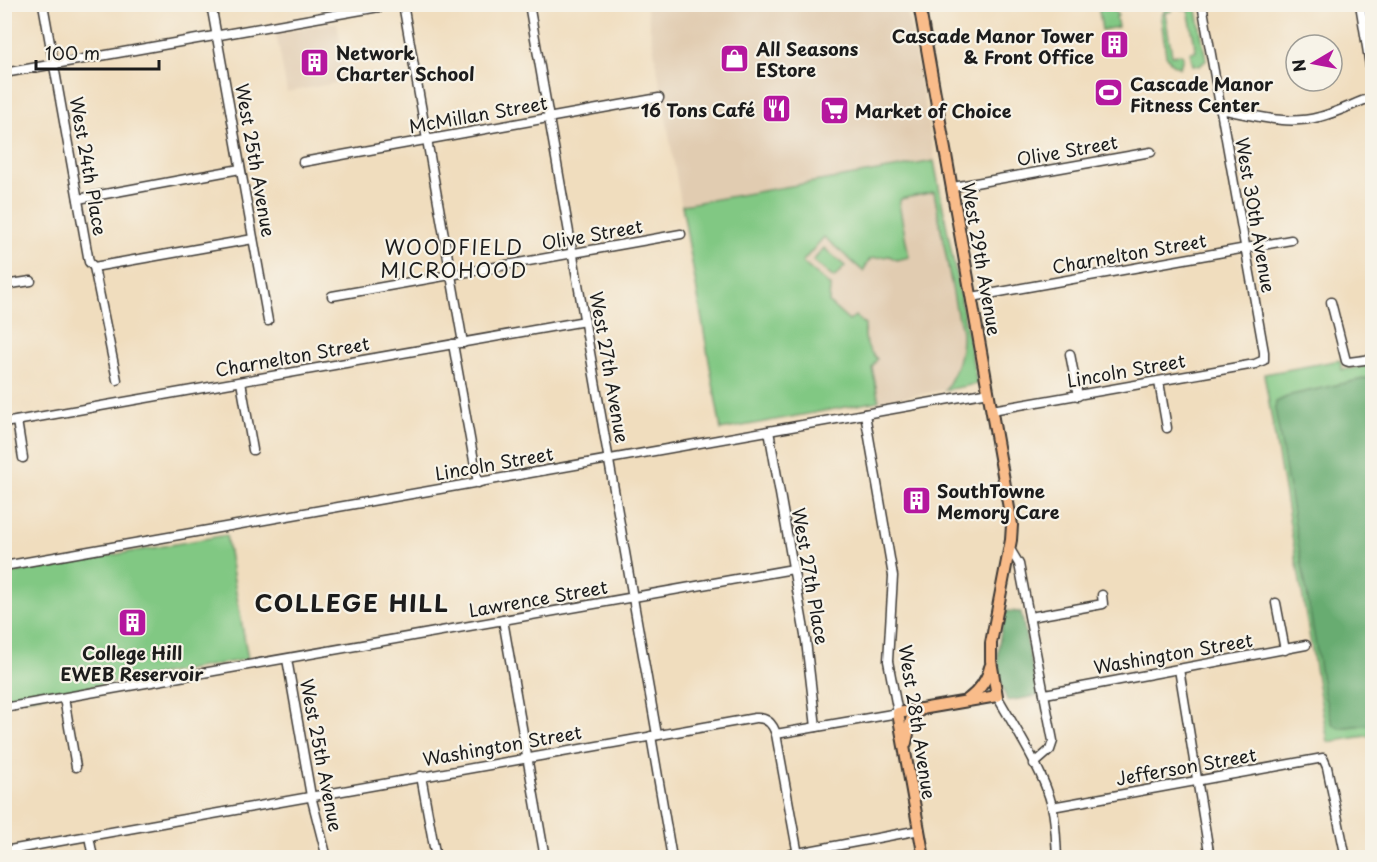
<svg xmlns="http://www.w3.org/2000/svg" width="1377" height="862" viewBox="0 0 1377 862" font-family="'Playpen Sans',sans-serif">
<rect width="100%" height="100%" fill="#f7f3e8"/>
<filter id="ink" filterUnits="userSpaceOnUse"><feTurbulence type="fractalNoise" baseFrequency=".0167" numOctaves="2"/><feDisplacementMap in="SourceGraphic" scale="12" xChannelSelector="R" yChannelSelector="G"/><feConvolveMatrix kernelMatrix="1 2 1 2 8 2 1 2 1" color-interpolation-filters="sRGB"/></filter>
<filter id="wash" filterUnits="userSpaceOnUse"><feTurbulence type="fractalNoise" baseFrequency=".008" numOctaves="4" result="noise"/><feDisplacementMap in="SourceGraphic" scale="24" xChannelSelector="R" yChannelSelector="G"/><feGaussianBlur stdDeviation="1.35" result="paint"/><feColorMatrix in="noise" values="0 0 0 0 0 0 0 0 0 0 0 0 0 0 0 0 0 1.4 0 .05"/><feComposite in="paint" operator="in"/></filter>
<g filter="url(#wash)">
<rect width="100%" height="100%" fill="#f0ddbe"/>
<g fill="#e1ccb1">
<polygon points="646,5 906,5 977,384 721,430"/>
<polygon points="337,22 347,81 287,92 276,33"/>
</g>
<g fill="#81c883" stroke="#4e7250" stroke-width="1.5">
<polygon points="1098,5 1111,5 1118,16 1116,17 1118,27 1102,30"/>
<polygon points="1182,5 1196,5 1206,60 1200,66 1193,65 1190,52 1196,51 1188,9 1182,9"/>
<polygon points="1171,6 1172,11 1165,13 1172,55 1181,54 1183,57 1180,68 1172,64 1166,55 1161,18 1165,9"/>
<path d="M 934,161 L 977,384 L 945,390 C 959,368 968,337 957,314 L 934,192 L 901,199 L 899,204 L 909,257 L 897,260 L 889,256 L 870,259 L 863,271 L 824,237 L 802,262 L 830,286 L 829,303 L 849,321 L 855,316 L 865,325 C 864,341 866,348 877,359 L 872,368 L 879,401 L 721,430 L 682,205 Z"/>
<polygon points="824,248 845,266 834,278 813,261"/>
<polygon points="1340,360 1342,370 1372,365 1372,735 1328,742 1264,374"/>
<polygon points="226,535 248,659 5,702 5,574"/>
</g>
<g fill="#68ac71" stroke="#426446" stroke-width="1.5">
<polygon points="1372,377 1372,724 1339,728 1332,724 1324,694 1275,409 1276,402 1291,395"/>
<path d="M 1005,611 L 1021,612 L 1038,696 L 1007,701 C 993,662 997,651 1005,611 Z"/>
</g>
</g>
<g filter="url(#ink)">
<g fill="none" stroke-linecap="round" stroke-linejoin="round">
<defs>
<g id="minor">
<polyline points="43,4 89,262 94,267 253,239"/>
<polyline points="211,4 268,321"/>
<polyline points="403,4 463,343"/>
<polyline points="529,4 657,735"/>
<polyline points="1360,4 1372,78"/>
<polyline points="4,73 396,4"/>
<path d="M 1220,109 C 1253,115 1286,126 1319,117 C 1337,113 1355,103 1372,97"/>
<polyline points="303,162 659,98"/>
<polyline points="953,187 1151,152"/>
<polyline points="78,199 240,169"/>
<polyline points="94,267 117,380"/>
<polyline points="4,285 31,281"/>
<polyline points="332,296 681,234"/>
<polyline points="972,297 1291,240"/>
<polyline points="1331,302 1346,361 1349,362 1372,359"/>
<polyline points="453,344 478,483"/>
<polyline points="1070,354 1078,396"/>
<polyline points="241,382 253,450"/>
<polyline points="1159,382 1167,428"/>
<polyline points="992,410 1255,364 1264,360 1264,352 1202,4"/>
<polyline points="17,421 23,458"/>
<polyline points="4,423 585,321"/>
<polyline points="769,431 806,641 816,727"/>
<polyline points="1010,549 1019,564 1053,741 1050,750 1034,764"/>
<polyline points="4,566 989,392"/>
<polyline points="1276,603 1285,650"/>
<polyline points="1030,617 1103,604 1102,595"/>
<polyline points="503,620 545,858"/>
<polyline points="287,659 311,796 327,858"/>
<polyline points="1179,669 1210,858"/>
<polyline points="1045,694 1306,645"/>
<path d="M 997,696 C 1015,728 1044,772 1052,806 C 1056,823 1056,840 1057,858"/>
<polyline points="64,698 76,767"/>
<polyline points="4,708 793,569"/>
<polyline points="776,734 798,855"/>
<polyline points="651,736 672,858"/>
<polyline points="421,776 436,858"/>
<polyline points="1052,807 1323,758 1327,767 1346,858"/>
<polyline points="89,836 93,858"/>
<path d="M 4,851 L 755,718 C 767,717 773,724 776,734 L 898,713 L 888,661 L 893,576 L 865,414"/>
<polyline points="771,858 920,830"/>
</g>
<g id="major">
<polyline points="919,4 1012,525 1011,540 991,643 991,661 997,696 898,713 924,858"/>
<path d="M 967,700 C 979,691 987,681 990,667"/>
<polyline points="906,743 911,720 921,709"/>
</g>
</defs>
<use href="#minor" stroke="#3c3934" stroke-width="11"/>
<use href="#major" stroke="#3c3934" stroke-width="14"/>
<use href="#minor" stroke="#fff" stroke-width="8"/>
<use href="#major" stroke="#f9bc8a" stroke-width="10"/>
</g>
</g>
<defs>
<symbol id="building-square" viewBox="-11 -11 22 22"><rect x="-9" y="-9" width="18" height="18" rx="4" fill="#b5179e" stroke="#f7f3e8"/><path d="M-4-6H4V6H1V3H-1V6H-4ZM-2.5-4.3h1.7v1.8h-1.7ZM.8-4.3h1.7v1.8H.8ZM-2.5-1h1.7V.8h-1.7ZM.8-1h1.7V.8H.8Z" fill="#fff"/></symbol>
<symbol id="shop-square" viewBox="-11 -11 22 22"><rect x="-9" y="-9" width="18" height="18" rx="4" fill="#b5179e" stroke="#f7f3e8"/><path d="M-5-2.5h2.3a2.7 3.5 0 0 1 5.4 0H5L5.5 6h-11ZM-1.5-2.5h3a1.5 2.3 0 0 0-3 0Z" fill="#fff"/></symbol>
<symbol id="stadium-square" viewBox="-11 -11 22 22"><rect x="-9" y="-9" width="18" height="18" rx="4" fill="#b5179e" stroke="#f7f3e8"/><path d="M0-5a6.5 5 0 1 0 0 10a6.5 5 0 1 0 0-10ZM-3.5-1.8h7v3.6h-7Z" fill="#fff"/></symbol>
<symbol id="restaurant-square" viewBox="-11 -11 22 22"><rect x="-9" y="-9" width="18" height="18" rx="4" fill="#b5179e" stroke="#f7f3e8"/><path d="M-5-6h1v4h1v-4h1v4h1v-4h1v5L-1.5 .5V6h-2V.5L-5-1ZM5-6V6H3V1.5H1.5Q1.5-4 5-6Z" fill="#fff"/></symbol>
<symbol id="supermarket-square" viewBox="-11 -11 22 22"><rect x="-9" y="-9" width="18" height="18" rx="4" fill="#b5179e" stroke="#f7f3e8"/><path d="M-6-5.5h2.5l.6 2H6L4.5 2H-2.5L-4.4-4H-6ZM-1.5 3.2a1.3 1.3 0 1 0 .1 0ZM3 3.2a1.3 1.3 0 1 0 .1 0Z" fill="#fff"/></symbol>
</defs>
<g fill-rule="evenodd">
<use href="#building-square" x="1098" y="28" width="33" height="33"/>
<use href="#shop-square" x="718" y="42" width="33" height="33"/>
<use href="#building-square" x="298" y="46" width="33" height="33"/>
<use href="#stadium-square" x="1092" y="76" width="33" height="33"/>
<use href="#restaurant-square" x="760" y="92" width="33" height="33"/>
<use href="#supermarket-square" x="818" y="94" width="33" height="33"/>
<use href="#building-square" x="900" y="484" width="33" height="33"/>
<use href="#building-square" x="116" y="606" width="33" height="33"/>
</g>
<g text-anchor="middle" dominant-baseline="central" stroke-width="4.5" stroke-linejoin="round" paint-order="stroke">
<g font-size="18" font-weight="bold" fill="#1c1c1c" stroke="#f7f3e8" text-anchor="start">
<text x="1094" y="35" text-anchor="end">Cascade Manor Tower<tspan x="1094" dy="21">&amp; Front Office</tspan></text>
<text x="756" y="48">All Seasons<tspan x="756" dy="21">EStore</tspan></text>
<text x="336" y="52">Network<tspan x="336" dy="21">Charter School</tspan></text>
<text x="1130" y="83">Cascade Manor<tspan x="1130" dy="21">Fitness Center</tspan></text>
<text x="755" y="109" text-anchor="end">16 Tons Café</text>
<text x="855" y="110">Market of Choice</text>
<text x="937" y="490">SouthTowne<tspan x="937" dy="21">Memory Care</tspan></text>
<text x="132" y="652" text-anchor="middle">College Hill<tspan x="132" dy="21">EWEB Reservoir</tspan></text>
</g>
<g font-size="18" fill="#1c1c1c" stroke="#f7f3e8">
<text transform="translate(478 114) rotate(-10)">McMillan Street</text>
<text transform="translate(1067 150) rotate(-10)">Olive Street</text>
<text transform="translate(256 160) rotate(80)">West 25th Avenue</text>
<text transform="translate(89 166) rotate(80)">West 24th Place</text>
<text transform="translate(1256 215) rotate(80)">West 30th Avenue</text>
<text transform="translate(592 234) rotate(-10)">Olive Street</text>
<text transform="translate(1129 253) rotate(-10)">Charnelton Street</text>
<text transform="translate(982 259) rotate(80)">West 29th Avenue</text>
<text transform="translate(292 356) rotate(-10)">Charnelton Street</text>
<text transform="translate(610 367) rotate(80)">West 27th Avenue</text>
<text transform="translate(1126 370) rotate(-10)">Lincoln Street</text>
<text transform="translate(494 463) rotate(-10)">Lincoln Street</text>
<text transform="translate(811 576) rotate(80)">West 27th Place</text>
<text transform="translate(538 598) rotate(-10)">Lawrence Street</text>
<text transform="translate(1173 653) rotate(-10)">Washington Street</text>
<text transform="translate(918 722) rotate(81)">West 28th Avenue</text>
<text transform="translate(502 745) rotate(-10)">Washington Street</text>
<text transform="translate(322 755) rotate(79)">West 25th Avenue</text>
<text transform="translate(1186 766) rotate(-10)">Jefferson Street</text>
</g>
<g font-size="20" letter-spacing="1.5" fill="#1c1c1c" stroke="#f7f3e8">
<text x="454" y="247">WOODFIELD<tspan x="454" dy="23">MICROHOOD</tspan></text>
</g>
<g font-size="24" font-weight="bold" letter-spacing="1.5" fill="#1c1c1c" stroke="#f7f3e8">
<text x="352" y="602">COLLEGE HILL</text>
</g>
</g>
<rect width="1377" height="862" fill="none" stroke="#f7f3e8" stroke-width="24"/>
<g transform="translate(1314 63) rotate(260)"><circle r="28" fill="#f7f3e8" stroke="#9f9d96" stroke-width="1.5"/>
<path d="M0-4.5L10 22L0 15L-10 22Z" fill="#b5179e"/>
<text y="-9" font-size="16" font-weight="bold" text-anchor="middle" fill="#1c1c1c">N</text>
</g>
<path d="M36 60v9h123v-9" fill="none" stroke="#1c1c1c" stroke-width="3"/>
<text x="45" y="60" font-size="18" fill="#1c1c1c" stroke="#f7f3e8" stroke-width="4.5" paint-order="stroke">100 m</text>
</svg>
